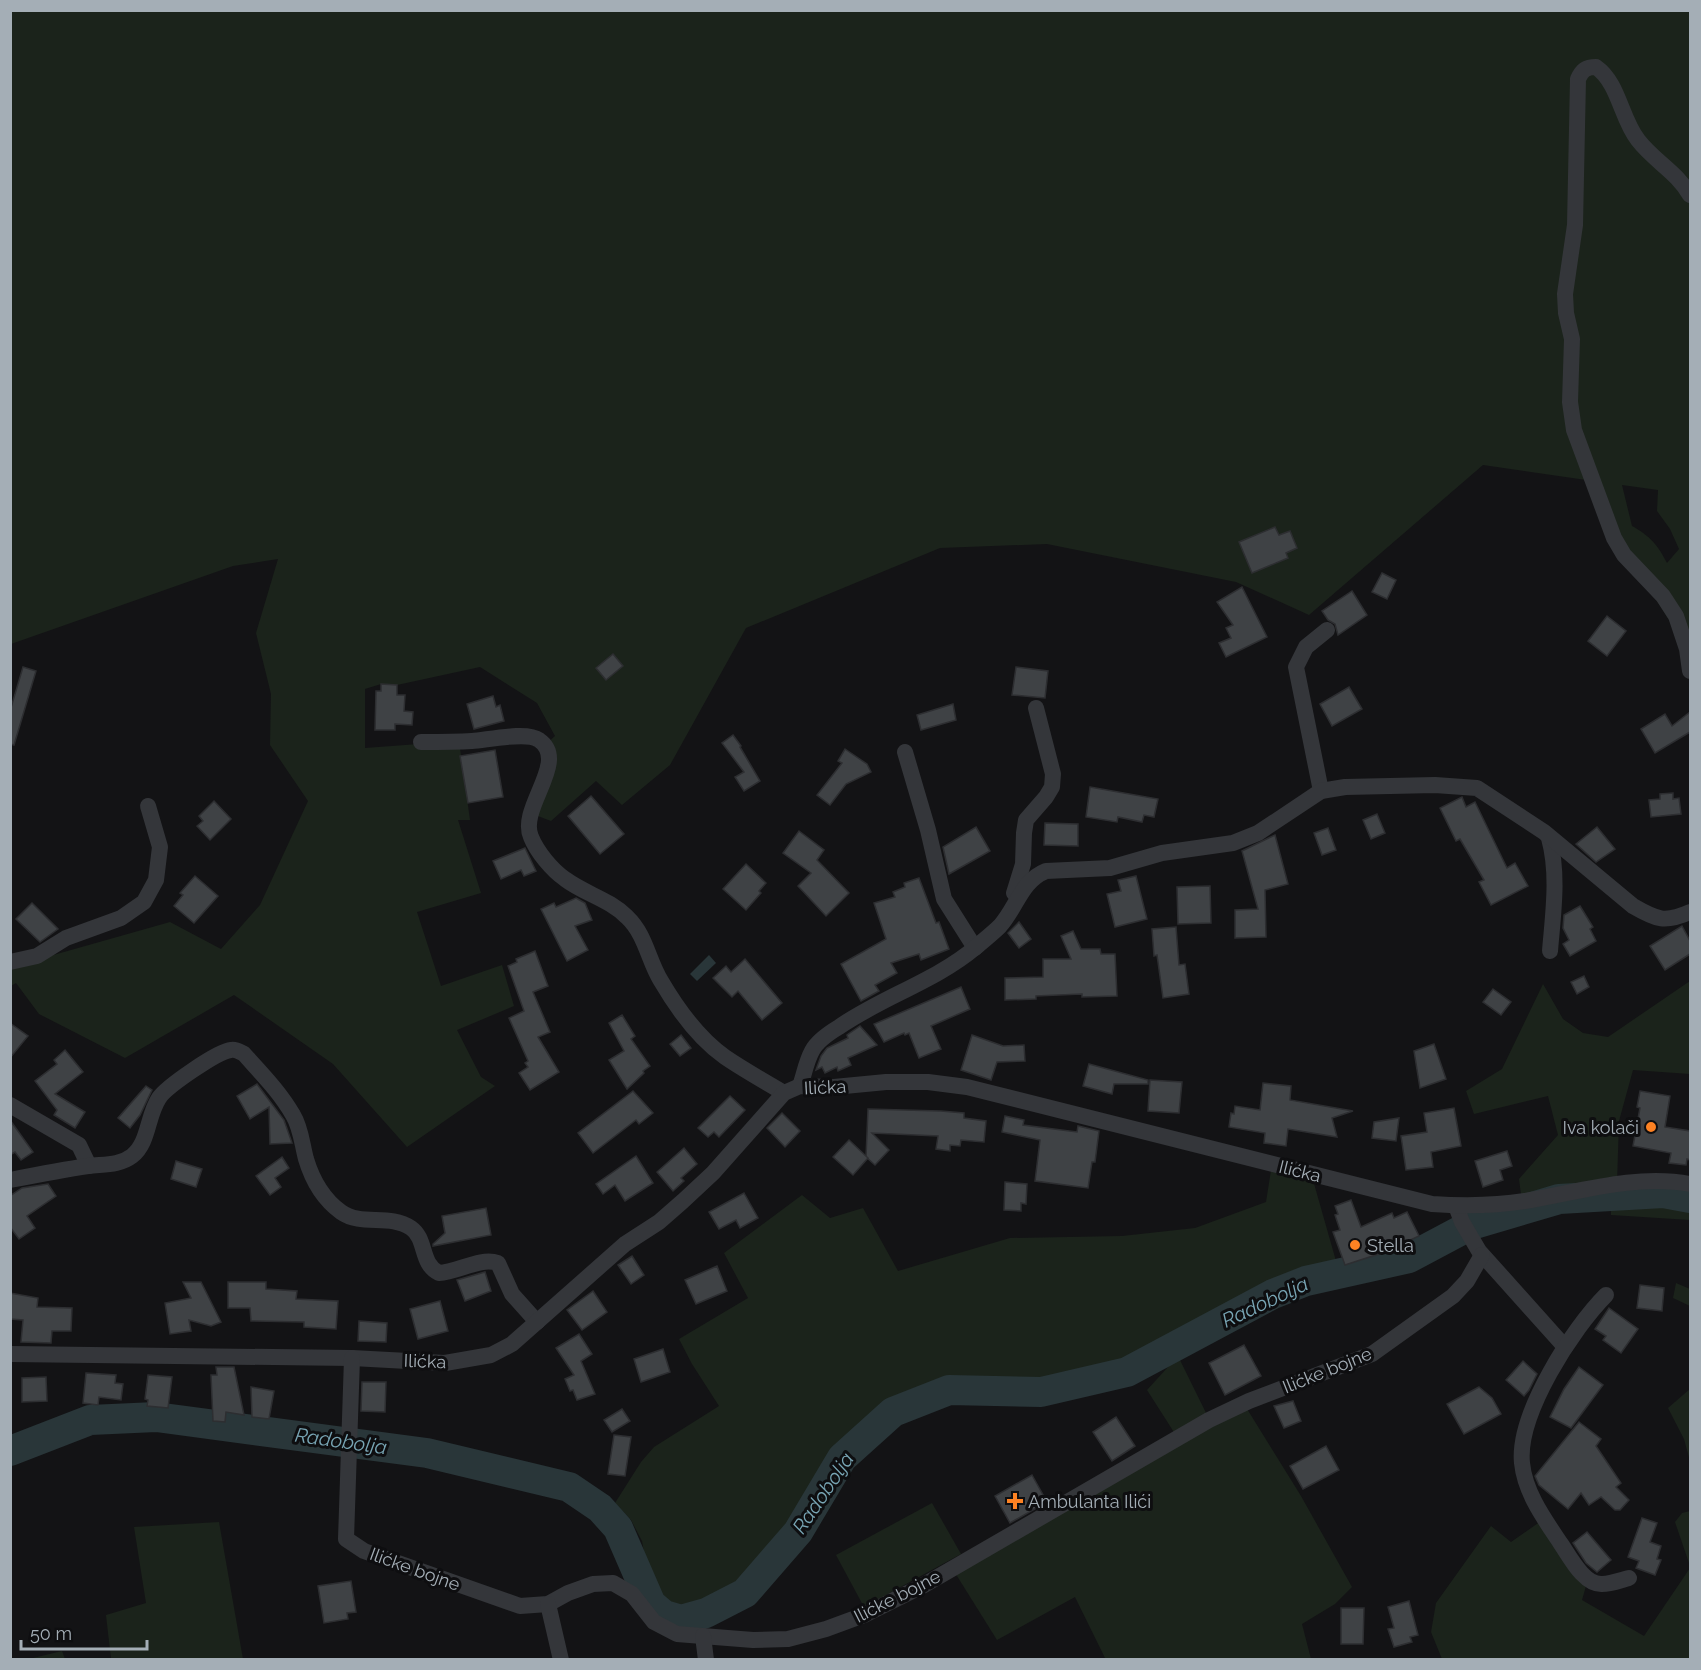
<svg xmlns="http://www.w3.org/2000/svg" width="1701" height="1670" viewBox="0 0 1701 1670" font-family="Raleway,sans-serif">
<rect width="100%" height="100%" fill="#131315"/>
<g fill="#1b231b" fill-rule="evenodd">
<path d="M 10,11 L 1690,11 L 1690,671 L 1687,649 L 1640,574 L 1593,481 L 1483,465 L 1309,615 L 1236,582 L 1047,544 L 940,548 L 746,628 L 670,765 L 622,805 L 596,781 L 551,821 L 530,813 L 545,745 L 555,736 L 537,703 L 480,667 L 397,685 L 381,684 L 365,689 L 365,748 L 459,741 L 470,820 L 458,820 L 481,893 L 417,912 L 441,986 L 502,965 L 514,1006 L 457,1030 L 481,1077 L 495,1086 L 407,1147 L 333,1064 L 234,995 L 125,1058 L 39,1014 L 16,983 L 11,986 L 11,967 L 170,922 L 221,949 L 260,905 L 308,801 L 270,745 L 271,694 L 256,633 L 278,559 L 233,566 L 11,644 ZM 1622,485 L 1658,490 L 1657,511 L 1670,529 L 1679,549 L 1667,563 C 1658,545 1650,536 1632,526 Z"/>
<polygon points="1690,981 1690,1074 1633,1070 1619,1121 1617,1184 1522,1202 1519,1179 1558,1135 1548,1096 1474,1114 1466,1091 1502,1069 1543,984 1563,1019 1583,1033 1608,1037"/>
<polygon points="1272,1164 1311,1173 1338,1268 1317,1270 1279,1283 1117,1370 1080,1379 1050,1382 991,1387 926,1385 902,1394 865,1423 843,1446 828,1467 808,1505 786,1536 757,1567 734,1584 684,1608 673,1610 663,1604 648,1574 642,1541 631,1520 615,1503 641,1462 654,1447 719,1406 692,1364 679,1339 748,1298 724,1253 802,1195 830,1218 863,1208 898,1271 1010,1238 1122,1236 1195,1228 1266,1202"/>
<polygon points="1663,1199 1690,1203 1690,1220 1611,1215 1611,1207"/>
<polygon points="1676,1283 1690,1289 1690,1306 1673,1298"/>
<polygon points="1178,1356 1209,1419 1244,1404 1301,1496 1352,1587 1335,1604 1302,1624 1311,1659 1106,1660 1075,1597 997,1640 952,1568 1177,1437 1147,1390"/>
<polygon points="1690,1389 1690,1461 1684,1439 1668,1408"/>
<polygon points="932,1503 961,1554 864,1607 836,1555"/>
<polygon points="1690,1511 1690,1566 1675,1522 1682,1513"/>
<polygon points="1544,1519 1588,1579 1582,1600 1644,1636 1690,1568 1690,1659 1442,1659 1431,1632 1436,1603 1491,1526 1511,1542"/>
<polygon points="219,1522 243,1659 111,1659 106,1615 146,1603 134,1527"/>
<polygon points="62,1651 65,1659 29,1659"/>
</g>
<g fill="#293639">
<polygon points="709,955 716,963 697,981 690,974"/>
<polygon points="1662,1189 1690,1193 1690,1203 1663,1199"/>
</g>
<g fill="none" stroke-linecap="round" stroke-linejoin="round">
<polyline stroke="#293639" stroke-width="30" points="10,1451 90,1420 156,1417 427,1453 569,1487 600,1508 618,1528 651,1604 664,1615 681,1620 706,1613 745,1593 798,1532 842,1458 893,1412 949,1390 1041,1392 1127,1372 1273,1294 1306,1281 1409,1258 1471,1225 1559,1199 1663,1193 1690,1198"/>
</g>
<g fill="#3f4245" stroke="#2d2e31" stroke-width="1.5">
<polygon points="1275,527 1279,535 1290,531 1297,548 1286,553 1288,558 1252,573 1239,542"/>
<polygon points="1382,573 1396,580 1387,599 1372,592"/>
<polygon points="1242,587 1267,637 1226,657 1219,643 1231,638 1226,628 1233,625 1217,602"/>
<polygon points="1352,591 1367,615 1338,635 1335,624 1328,620 1322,611"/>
<polygon points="1607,616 1626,631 1607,656 1588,641"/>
<polygon points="613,654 623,666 606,680 596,668"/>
<polygon points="23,667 36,671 14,745 10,744 10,711"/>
<polygon points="1016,667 1048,671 1045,698 1012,695"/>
<polygon points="381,684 397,685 397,695 405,695 404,711 413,712 412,725 395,724 395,730 375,730 376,691 381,691"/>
<polygon points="1349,687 1362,709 1332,726 1320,704"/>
<polygon points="493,696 496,707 500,705 504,721 474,729 467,704"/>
<polygon points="953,704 956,720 921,730 917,715"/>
<polygon points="1690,712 1690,732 1655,753 1641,729 1665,714 1672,726"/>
<polygon points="733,735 741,746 740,747 760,781 744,791 735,777 744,772 722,743"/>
<polygon points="845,749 867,764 871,772 846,784 830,805 817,795 842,763 838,761"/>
<polygon points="495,750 503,797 468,803 460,756"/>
<polygon points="1090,787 1158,799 1154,817 1144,815 1142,822 1118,817 1117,822 1086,817"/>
<polygon points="1673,793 1673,799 1679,798 1681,814 1651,817 1649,800 1660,799 1660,794"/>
<polygon points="591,796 624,834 600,854 568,816"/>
<polygon points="1462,797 1466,807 1475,802 1507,868 1515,863 1528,886 1491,905 1479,882 1484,880 1460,839 1456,841 1440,808"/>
<polygon points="214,801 231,819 210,840 197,826 203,821 199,816"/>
<polygon points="1377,814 1385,833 1371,839 1363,820"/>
<polygon points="1045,823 1078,824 1078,846 1044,845"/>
<polygon points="976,827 990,851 949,874 943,847"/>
<polygon points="1597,827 1615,849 1596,862 1576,844"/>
<polygon points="1328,828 1336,850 1322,855 1314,833"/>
<polygon points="799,831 824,850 817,860 849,893 826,916 798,886 811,873 783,853"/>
<polygon points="1275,835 1288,884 1265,890 1266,937 1235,938 1235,910 1258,909 1242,851"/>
<polygon points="525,848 536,871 524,876 521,870 501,879 493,861"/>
<polygon points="746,864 766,883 759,891 761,893 746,910 723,889"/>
<polygon points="195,876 218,896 194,923 174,906 183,895 180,893"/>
<polygon points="1136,876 1147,919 1115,927 1107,894 1121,891 1118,880"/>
<polygon points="919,878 936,923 939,922 949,949 921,960 919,954 891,963 897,973 875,985 879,991 861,1001 841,964 886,939 874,903 895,897 893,892 905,887 904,883"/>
<polygon points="1210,886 1211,923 1178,924 1177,887"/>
<polygon points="576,898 585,903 592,920 575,926 588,950 567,961 541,909 554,903 556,907"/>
<polygon points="32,903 58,929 40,942 16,919"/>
<polygon points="1580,906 1593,927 1590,929 1596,941 1570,956 1563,944 1569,940 1563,928 1564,915"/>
<polygon points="1019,922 1031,939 1019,948 1008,933"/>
<polygon points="1682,926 1690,941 1690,954 1665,970 1650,946"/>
<polygon points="1176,927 1179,965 1185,964 1189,994 1163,998 1157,955 1154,956 1152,929"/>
<polygon points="1073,931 1081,949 1100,949 1101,954 1115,954 1117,996 1082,997 1082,994 1036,996 1036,999 1005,1000 1005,978 1043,977 1043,959 1071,959 1061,936"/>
<polygon points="535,951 548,986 533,992 550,1032 538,1037 559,1072 530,1090 519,1073 528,1067 525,1063 528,1061 509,1018 524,1011 508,966 517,962 516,959"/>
<polygon points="745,959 782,1003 762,1020 738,991 732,997 713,978 726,966 731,972"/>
<polygon points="1584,976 1589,987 1577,994 1571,982"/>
<polygon points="961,987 970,1009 931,1026 941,1049 919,1058 909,1033 905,1035 904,1033 884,1042 874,1024"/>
<polygon points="1493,989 1511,1002 1501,1015 1483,1002"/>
<polygon points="622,1015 635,1036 631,1039 650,1066 643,1071 644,1073 627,1089 609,1060 624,1051 609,1023"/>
<polygon points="10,1023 28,1036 10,1058"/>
<polygon points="860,1026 877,1045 848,1058 851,1065 838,1071 837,1067 825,1073 822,1067 816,1070 821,1056 827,1048 848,1038 847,1035"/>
<polygon points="681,1035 691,1048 680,1056 670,1044"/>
<polygon points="972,1035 1003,1046 1024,1045 1025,1061 997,1062 991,1080 961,1070"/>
<polygon points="1434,1044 1446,1079 1420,1088 1414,1051"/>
<polygon points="65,1050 83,1072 55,1094 85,1112 75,1128 54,1115 57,1110 35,1081 57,1064 54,1060"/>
<polygon points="1089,1064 1148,1080 1148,1084 1114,1084 1112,1094 1083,1086"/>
<polygon points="1150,1080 1182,1082 1179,1113 1148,1111"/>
<polygon points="1263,1083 1291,1086 1290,1100 1353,1111 1332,1118 1337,1137 1288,1129 1286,1146 1264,1143 1265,1133 1229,1127 1231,1113 1234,1114 1235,1106 1260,1110"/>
<polygon points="257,1084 284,1120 292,1143 270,1144 269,1107 250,1119 237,1096"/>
<polygon points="146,1086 152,1090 140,1115 130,1128 118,1118"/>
<polygon points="633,1091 653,1113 639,1124 636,1120 593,1153 578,1133"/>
<polygon points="1640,1091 1670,1096 1665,1127 1690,1131 1690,1160 1687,1159 1686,1165 1669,1163 1671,1153 1633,1146 1640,1108 1637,1107"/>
<polygon points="730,1096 745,1110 719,1137 714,1132 708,1137 698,1128"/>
<polygon points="1454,1108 1461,1146 1431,1152 1433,1167 1406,1170 1401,1136 1427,1132 1424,1113"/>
<polygon points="868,1109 941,1111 964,1113 964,1118 986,1121 984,1142 961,1140 960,1146 950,1145 950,1151 936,1149 938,1136 872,1133 889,1150 875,1165 866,1157"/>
<polygon points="782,1113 800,1131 785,1147 767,1128"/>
<polygon points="1005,1116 1024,1120 1023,1125 1077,1132 1078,1126 1099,1131 1095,1162 1092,1162 1088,1188 1035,1181 1040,1140 1002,1132"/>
<polygon points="1399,1118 1396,1141 1372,1138 1374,1122"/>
<polygon points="10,1120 33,1152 21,1160 15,1152 10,1155"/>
<polygon points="849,1140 868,1158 853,1175 833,1157"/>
<polygon points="684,1148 697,1164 681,1178 684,1181 673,1191 657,1172"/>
<polygon points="1507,1151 1512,1166 1500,1170 1503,1180 1483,1187 1475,1161"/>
<polygon points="636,1156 653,1183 625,1201 615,1185 603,1194 596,1184"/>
<polygon points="282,1157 289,1168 275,1178 281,1187 270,1195 256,1176"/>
<polygon points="176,1161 202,1169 196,1187 171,1179"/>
<polygon points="1005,1182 1027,1184 1026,1204 1021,1203 1021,1211 1004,1210"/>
<polygon points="48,1184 56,1196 27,1216 35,1228 19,1239 10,1227 10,1196 22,1188"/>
<polygon points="744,1193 758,1218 740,1228 736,1220 719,1229 709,1212"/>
<polygon points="1351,1200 1361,1227 1392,1213 1394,1218 1407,1212 1419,1236 1385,1252 1345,1265 1333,1232 1340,1230 1335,1215 1338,1214 1335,1206"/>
<polygon points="486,1208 491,1235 433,1246 433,1244 445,1233 442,1216"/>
<polygon points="632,1256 644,1275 631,1284 618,1265"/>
<polygon points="717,1266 727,1291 696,1304 685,1280"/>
<polygon points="485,1272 491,1291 465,1301 457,1280"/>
<polygon points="183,1282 201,1282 221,1322 211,1326 189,1320 191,1331 170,1334 165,1303 191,1298"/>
<polygon points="228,1282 266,1282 266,1289 297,1291 296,1299 338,1301 336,1329 304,1327 304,1322 251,1321 250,1308 228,1308"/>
<polygon points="1640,1285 1664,1288 1662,1311 1637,1308"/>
<polygon points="593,1291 607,1312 582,1330 567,1310"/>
<polygon points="10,1293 38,1298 37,1307 72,1308 71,1331 52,1331 51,1343 21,1342 23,1320 10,1319"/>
<polygon points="440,1301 448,1331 418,1339 410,1309"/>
<polygon points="1609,1308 1638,1329 1621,1353 1603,1340 1606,1336 1595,1329"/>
<polygon points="359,1321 387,1323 386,1342 358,1341"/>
<polygon points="579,1334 592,1354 581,1361 595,1394 577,1400 573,1390 570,1391 565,1379 574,1375 556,1348"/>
<polygon points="1244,1345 1261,1376 1225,1395 1209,1363"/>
<polygon points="663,1349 670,1372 641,1382 634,1359"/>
<polygon points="1523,1361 1537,1374 1529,1390 1524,1396 1506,1380"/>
<polygon points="216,1367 234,1367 244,1415 226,1412 225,1422 213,1421 211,1375 217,1375"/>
<polygon points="1579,1367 1603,1385 1571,1428 1550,1417 1564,1389"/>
<polygon points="86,1373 116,1375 115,1383 123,1384 121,1400 99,1397 98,1405 83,1403"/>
<polygon points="148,1375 172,1377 168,1408 147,1406 148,1400 145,1399"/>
<polygon points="46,1377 47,1401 22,1402 22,1378"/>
<polygon points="362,1382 386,1382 385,1412 361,1411"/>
<polygon points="251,1387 274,1391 269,1419 252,1417"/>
<polygon points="1479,1387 1492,1398 1501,1414 1464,1434 1447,1404"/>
<polygon points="1293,1401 1301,1421 1284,1428 1274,1406"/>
<polygon points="622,1409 630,1421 612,1432 604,1420"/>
<polygon points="1116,1417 1135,1446 1112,1461 1093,1432"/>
<polygon points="1579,1422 1601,1439 1596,1446 1621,1483 1616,1487 1629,1500 1620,1510 1615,1510 1601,1497 1589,1505 1581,1493 1568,1509 1539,1485 1535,1476"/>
<polygon points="614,1435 631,1437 625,1476 608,1474"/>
<polygon points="1326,1446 1339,1470 1303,1489 1290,1466"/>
<polygon points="1032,1475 1047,1502 1010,1523 995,1496"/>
<polygon points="1642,1518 1657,1523 1650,1542 1661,1546 1657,1559 1661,1560 1655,1575 1636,1568 1639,1561 1628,1557"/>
<polygon points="1587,1532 1611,1560 1597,1572 1586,1563 1573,1543"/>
<polygon points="351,1581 356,1612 347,1613 348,1619 324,1623 318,1586"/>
<polygon points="1409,1601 1418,1635 1410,1637 1412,1642 1394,1647 1388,1629 1394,1628 1388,1607"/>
<polygon points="1341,1608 1364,1608 1363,1644 1341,1644"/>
</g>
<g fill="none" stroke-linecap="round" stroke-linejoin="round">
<g stroke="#34363a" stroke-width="16">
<path d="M 1690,195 C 1677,172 1654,161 1638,140 C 1621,119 1619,83 1596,67 C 1586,67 1582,70 1578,79 L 1575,225 L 1565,294 L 1566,313 L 1572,339 L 1570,402 L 1574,430 L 1614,538 L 1624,555 L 1663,596 L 1676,616 L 1687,649 L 1690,671"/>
<path d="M 421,742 C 438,742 455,742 472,741 C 487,740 527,731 539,740 C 570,761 518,808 531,837 C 537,852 552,870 565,879 C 585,894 609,899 627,917 C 646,935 648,960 661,981 C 678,1010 698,1038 725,1057 C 744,1070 764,1081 784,1093"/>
<polyline points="905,752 928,830 944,899 975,948"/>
<polyline points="1321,791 1296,667 1306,647 1327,630"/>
<path d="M 1549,838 C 1559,874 1553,914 1550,951"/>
<polyline points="1014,893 1023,864 1024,833 1026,820 1046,797 1052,787 1053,774 1036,708"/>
<polyline points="10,962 37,956 66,938 121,918 144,902 156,880 160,847 148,806"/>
<path d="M 800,1086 C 804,1075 806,1062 812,1051 C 817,1041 829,1033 839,1027 C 882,997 936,981 976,947 C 984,940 993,933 1000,926 C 1017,907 1021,881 1046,871 L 1110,868 L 1162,853 L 1233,843 L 1258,833 L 1321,791 L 1345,787 L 1435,785 L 1477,788 L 1544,832 L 1633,906 C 1657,920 1665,923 1690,912"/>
<polyline points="10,1105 79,1145 89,1166"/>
<path d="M 10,1180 C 36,1175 62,1170 88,1166 C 103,1164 119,1166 132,1156 C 149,1143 147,1116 159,1098 C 166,1087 218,1051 231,1050 C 236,1049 240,1052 244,1054 C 261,1073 280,1092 293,1115 C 301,1128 302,1144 306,1159 C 312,1179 323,1199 341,1212 C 362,1227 389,1213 411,1228 C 427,1239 420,1264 439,1273 C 458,1272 480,1257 498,1263 L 512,1294 L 537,1322"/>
<polyline points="1456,1206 1462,1222 1479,1251 1565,1347"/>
<path d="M 1606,1295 C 1573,1328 1517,1414 1522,1463 C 1525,1493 1545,1520 1561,1544 C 1570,1557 1584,1585 1602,1584 C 1611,1584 1621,1580 1629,1578"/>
<path d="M 10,1354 L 352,1358 L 445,1363 L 491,1355 L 512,1344 L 625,1244 L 659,1222 L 683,1201 L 713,1173 L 784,1093 L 800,1086 L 834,1087 L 886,1082 L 928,1082 L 967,1087 L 1432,1204 C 1463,1206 1494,1206 1525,1201 C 1579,1192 1635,1174 1690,1184"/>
<polyline points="352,1358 346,1539 364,1551 520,1606 548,1604 568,1593 593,1584 613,1583 632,1594 654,1622 677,1634 753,1640 788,1639 826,1629 864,1615 924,1585 1209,1420 1249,1401 1372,1354 1453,1296 1467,1281 1482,1255"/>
<polyline points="548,1604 561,1660"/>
<polyline points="703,1636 706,1660"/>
</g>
</g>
<g fill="#fd8223" stroke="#0e0e10" stroke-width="2">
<circle cx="1651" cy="1127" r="6"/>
<circle cx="1355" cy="1245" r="6"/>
<path d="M1012 1492h6v6h6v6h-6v6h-6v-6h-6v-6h6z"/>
</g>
<g text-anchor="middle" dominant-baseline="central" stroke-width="6" stroke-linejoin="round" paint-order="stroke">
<g font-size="18" fill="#a4aeb6" stroke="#0e0e10">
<text transform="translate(825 1087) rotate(-3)">Ilićka</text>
<text transform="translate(1300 1171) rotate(14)">Ilićka</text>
<text transform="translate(425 1361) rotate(2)">Ilićka</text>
<text transform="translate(1327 1370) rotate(-22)">Ilićke bojne</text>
<text transform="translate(415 1569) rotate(20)">Ilićke bojne</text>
<text transform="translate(897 1596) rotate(-27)">Ilićke bojne</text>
</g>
<g font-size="18" fill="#a4aeb6" stroke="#0e0e10" text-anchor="start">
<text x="1639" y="1127" text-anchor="end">Iva kolači</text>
<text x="1367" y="1245">Stella</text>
<text x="1028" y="1501">Ambulanta Ilići</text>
</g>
<g font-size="20" font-style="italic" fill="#78a5b4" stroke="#0e0e10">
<text transform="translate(1265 1302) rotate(-25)">Radobolja</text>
<text transform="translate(341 1441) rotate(8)">Radobolja</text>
<text transform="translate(823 1493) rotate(-56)">Radobolja</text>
</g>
</g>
<rect width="1701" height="1670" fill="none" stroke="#a4aeb6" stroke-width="24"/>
<path d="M21 1640v9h126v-9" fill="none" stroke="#a4aeb6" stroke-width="3"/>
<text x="30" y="1640" font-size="18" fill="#a4aeb6" stroke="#0e0e10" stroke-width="4.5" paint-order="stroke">50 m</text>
</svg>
